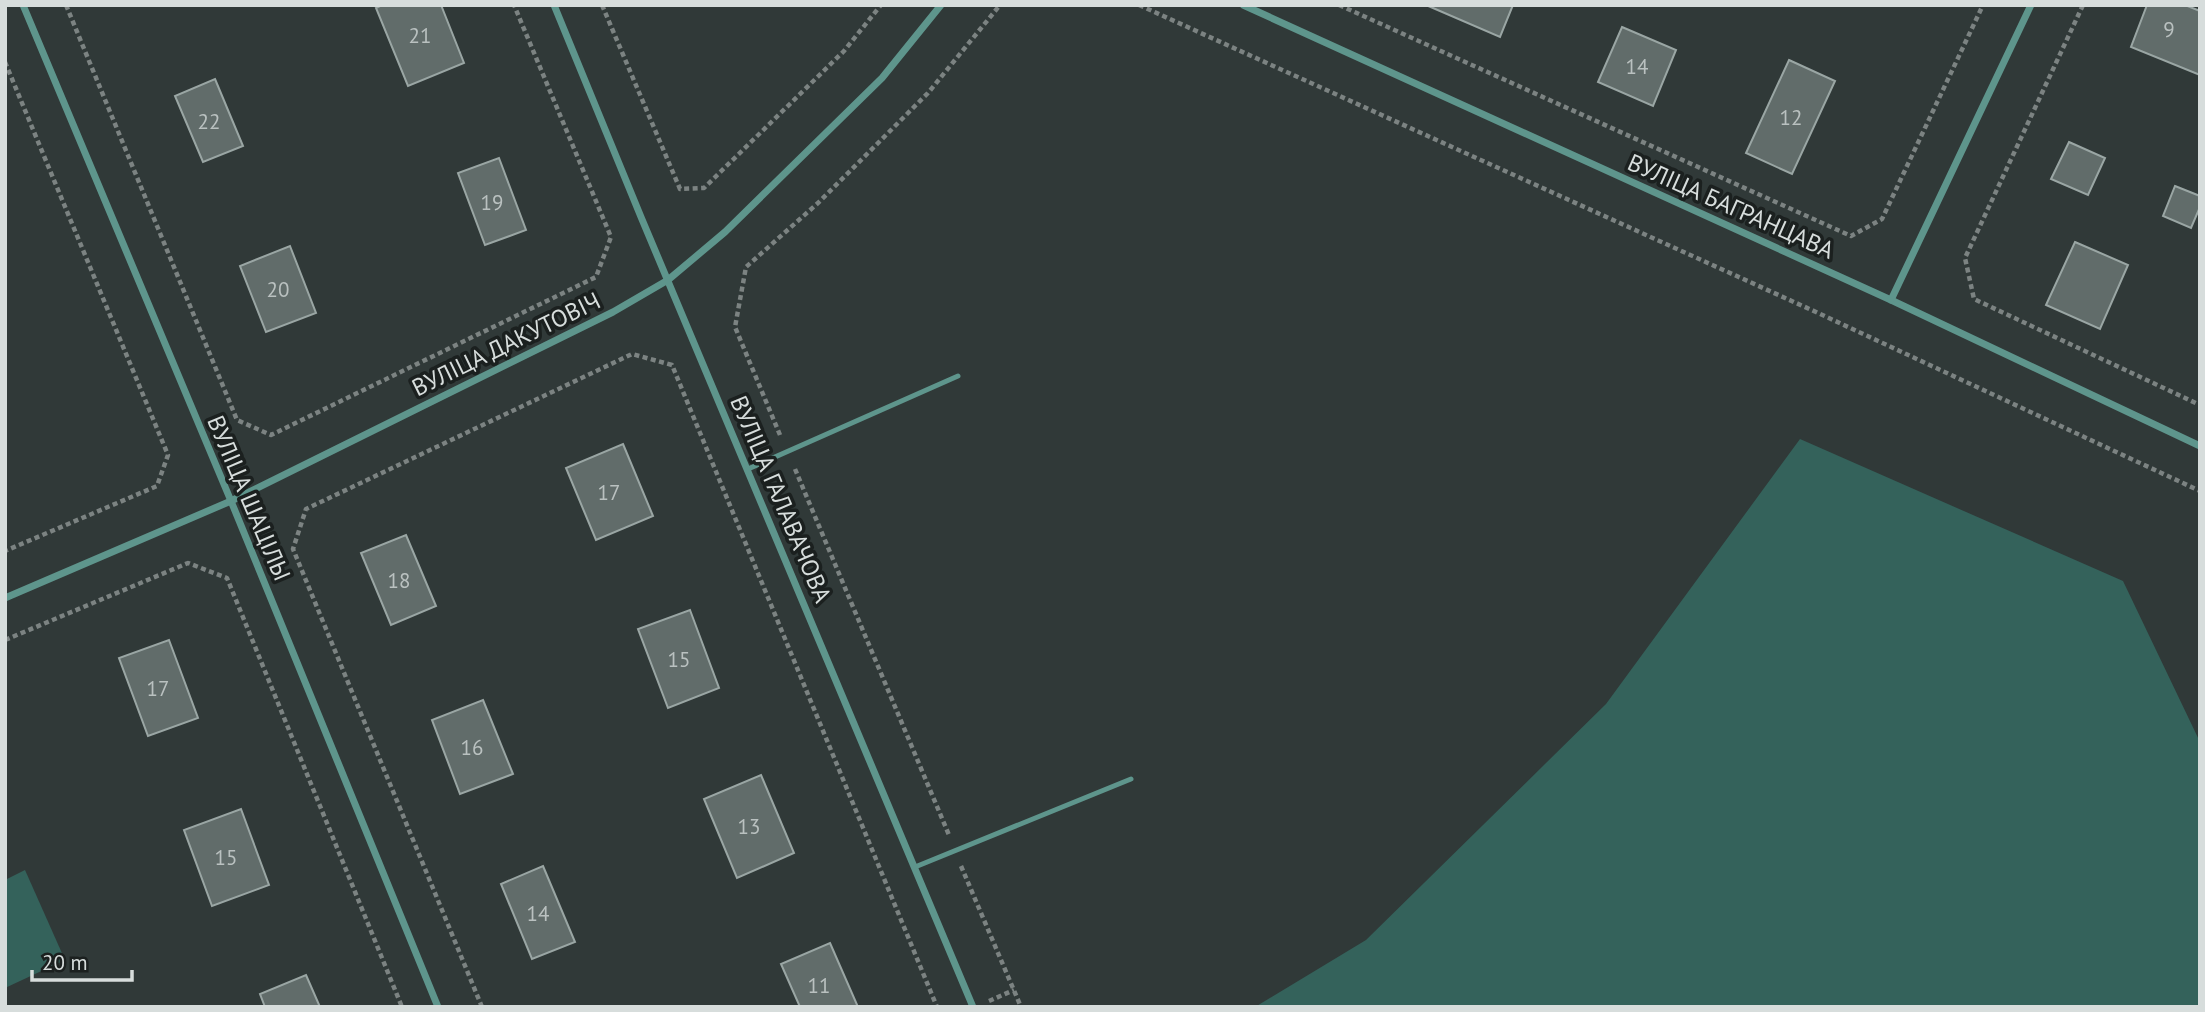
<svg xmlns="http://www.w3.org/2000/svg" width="2205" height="1012" viewBox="0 0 2205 1012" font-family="'PT Sans',sans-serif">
<rect width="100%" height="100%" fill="#303938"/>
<g fill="#34625b">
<polygon points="1800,439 2123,581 2200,742 2200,1007 1255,1007 1366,940 1606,704"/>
<polygon points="25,870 65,960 5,988 5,880"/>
</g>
<g fill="#616c6a" stroke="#9aa6a4" stroke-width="2">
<polygon points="382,5 441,5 464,63 408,86 376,8"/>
<polygon points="1426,5 1513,5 1500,37"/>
<polygon points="2147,5 2185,5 2200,11 2200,75 2131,47"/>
<polygon points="1622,27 1676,50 1653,106 1598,82"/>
<polygon points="1789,60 1835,81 1792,174 1746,153"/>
<polygon points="215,79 243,146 203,162 175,96"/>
<polygon points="2069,142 2105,158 2088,195 2051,179"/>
<polygon points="499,158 526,230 485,245 458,173"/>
<polygon points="2175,186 2200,196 2200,207 2191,228 2163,216"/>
<polygon points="2075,242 2128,265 2100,329 2046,305"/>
<polygon points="290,246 316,313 266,332 240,266"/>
<polygon points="623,444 653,516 596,540 566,468"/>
<polygon points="406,535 436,606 391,625 361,553"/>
<polygon points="690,610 719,688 668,708 638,629"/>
<polygon points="169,640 198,718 148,736 119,658"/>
<polygon points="483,700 513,774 460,794 432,720"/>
<polygon points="761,775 794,853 737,878 704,799"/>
<polygon points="241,809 269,885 212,906 184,830"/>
<polygon points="543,866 575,942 532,959 501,884"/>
<polygon points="830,943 858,1007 800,1007 781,964"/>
<polygon points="306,975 320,1007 265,1007 260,994"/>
</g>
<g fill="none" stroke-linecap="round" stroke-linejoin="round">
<g stroke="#7c8382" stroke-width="4.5" stroke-dasharray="5 3.5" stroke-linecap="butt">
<polyline points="66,5 237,420 271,435 596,277 611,237 514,5"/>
<polyline points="602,5 680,189 704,188 844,51 881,5"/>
<polyline points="1139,5 1816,312 2200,491"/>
<polyline points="1339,5 1851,236 1882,219 1983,5"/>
<polyline points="2083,5 1965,258 1974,299 2200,405"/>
<polyline points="5,62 168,455 157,486 5,551"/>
<polyline points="780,435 735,327 746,267 818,203 928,93 1000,5"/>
<polyline points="795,469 949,835"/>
<polyline points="5,640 188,563 227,578 402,1007"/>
<polyline points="961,866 1021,1007"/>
<polyline points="989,1001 1014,990"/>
<polyline points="482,1007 293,549 306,509 632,354 672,365 937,1007"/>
</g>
<g stroke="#5e958c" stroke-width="5">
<polyline points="748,469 958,376"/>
<polyline points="915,867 1131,779"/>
</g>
<g stroke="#5e958c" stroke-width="7">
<polyline points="23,5 231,501 438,1007"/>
<polyline points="554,5 641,217 973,1007"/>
<polyline points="1243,5 1891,300 2200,446"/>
<polyline points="1891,300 2031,5"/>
<polyline points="5,598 231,501 613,312 668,280 725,232 882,78 941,5"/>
</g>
</g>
<g text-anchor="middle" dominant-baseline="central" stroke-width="7" stroke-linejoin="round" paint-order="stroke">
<g font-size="21" fill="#bac1c0">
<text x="2169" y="29">9</text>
<text x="420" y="35">21</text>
<text x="1637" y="66">14</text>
<text x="1791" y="117">12</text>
<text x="209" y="121">22</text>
<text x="492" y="202">19</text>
<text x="278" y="289">20</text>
<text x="609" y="492">17</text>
<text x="399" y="580">18</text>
<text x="679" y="659">15</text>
<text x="158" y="688">17</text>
<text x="472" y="747">16</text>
<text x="749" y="826">13</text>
<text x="226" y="857">15</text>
<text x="538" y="913">14</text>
<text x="819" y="985">11</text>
</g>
<g font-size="24" fill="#d7dddc" stroke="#1b201f">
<text transform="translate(1731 206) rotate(24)">ВУЛІЦА БАГРАНЦАВА</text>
<text transform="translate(506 344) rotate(-26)">ВУЛІЦА ДАКУТОВІЧ</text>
<text transform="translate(249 498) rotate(67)">ВУЛІЦА ШАЦІЛЫ</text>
<text transform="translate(781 499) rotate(67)">ВУЛІЦА ГАЛАВАЧОВА</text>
</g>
</g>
<rect width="2205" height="1012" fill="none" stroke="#d7dddc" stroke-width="14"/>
<path d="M32 970v10h100v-10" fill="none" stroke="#d7dddc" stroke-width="3.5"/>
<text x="42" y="970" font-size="21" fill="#d7dddc" stroke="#1b201f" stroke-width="5" paint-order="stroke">20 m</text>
</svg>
